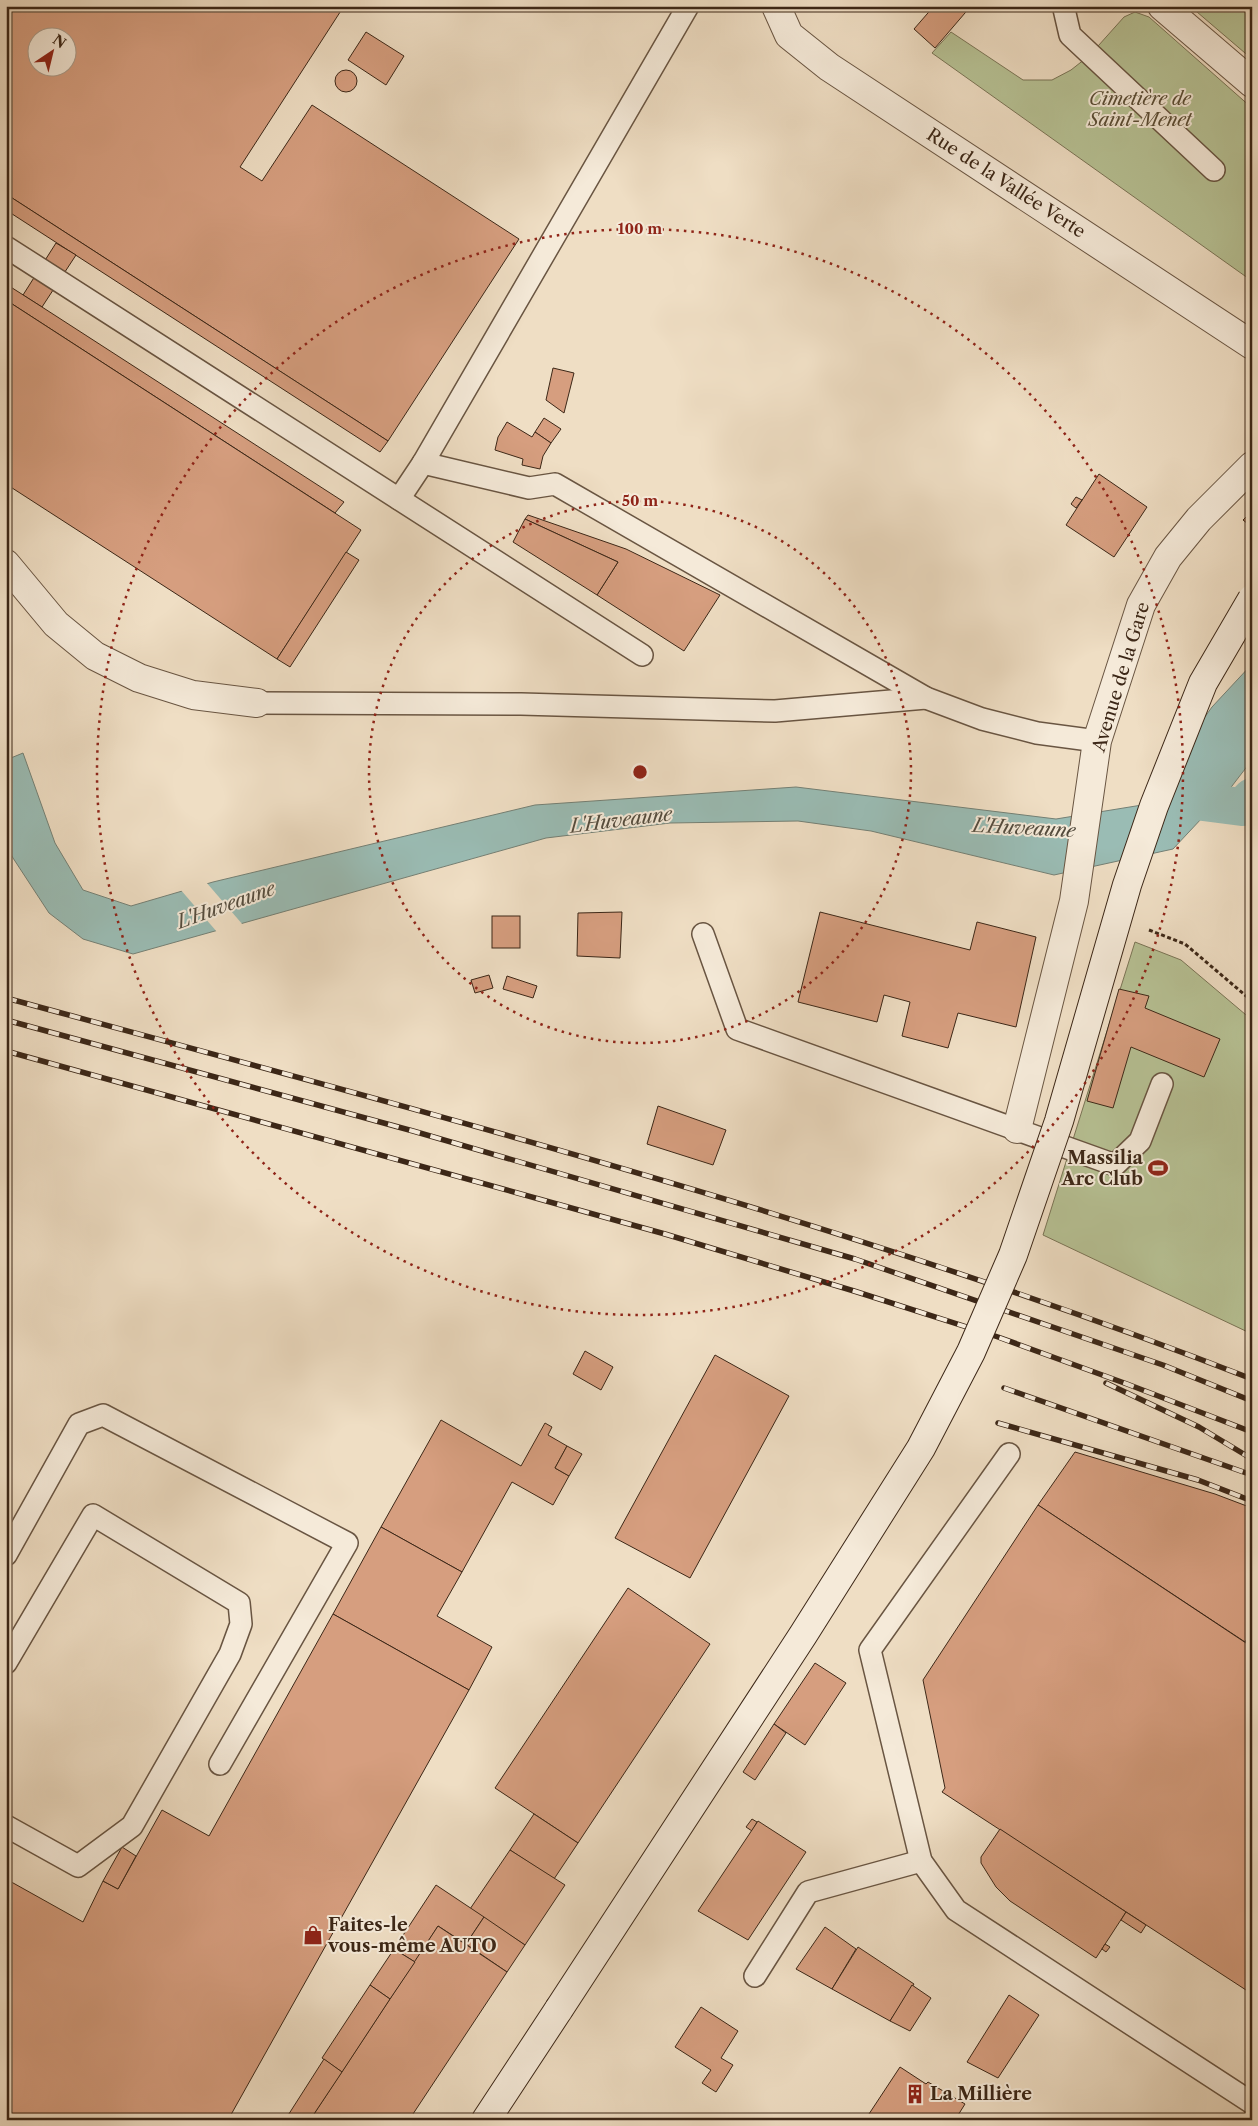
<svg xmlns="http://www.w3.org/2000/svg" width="1258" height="2126" viewBox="0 0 1258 2126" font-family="'Libre Caslon Text',serif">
<rect width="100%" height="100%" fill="#efdec4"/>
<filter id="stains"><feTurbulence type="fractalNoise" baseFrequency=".004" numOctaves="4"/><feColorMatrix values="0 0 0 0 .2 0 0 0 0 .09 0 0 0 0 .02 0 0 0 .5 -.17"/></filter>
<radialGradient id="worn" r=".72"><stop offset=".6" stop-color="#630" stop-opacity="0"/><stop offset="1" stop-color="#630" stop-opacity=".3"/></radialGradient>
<g fill="#b7c295" stroke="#7a7456">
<polygon points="1190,6 1252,6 1252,59"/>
<polygon points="1135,12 1149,17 1252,108 1252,281 932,53 951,32 1023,80 1052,80 1071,70 1090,55 1124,17"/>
<polygon points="1135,942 1181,960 1252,1020 1252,1334 1043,1235"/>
</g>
<polygon fill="#9abcb4" stroke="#748075" points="1252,664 1252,760 1232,786 1173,849 1054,875 871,831 798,821 670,823 546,838 133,954 83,939 49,913 13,858 6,845 6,760 23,753 55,843 83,890 131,906 213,882 535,805 796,787 1056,819 1142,805 1212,707"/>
<polygon fill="#efdec4" points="206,882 243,925 217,932 180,889"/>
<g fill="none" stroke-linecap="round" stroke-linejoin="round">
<polyline stroke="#9abcb4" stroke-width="38" points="1172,798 1242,807 1252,797"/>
</g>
<g fill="#d69e7f" stroke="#3c2717" fill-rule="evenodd">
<path d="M 6,6 L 344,6 L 240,167 L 262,181 L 312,105 L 519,239 L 388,441 L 6,194 ZM 38,38 L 68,38 L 68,68 L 38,68 Z"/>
<polygon points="934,6 971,6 935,48 914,29"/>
<polygon points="366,32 404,56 386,85 348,60"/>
<circle cx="346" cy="81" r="11"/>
<polygon points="6,194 388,441 380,452 6,210"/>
<polygon points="56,243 76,255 42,307 23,295"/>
<polygon points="6,284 42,307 344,502 335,513 6,300"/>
<polygon points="6,300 361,530 277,659 6,484"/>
<polygon points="553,368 574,373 564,413 546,400"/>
<polygon points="544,418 561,429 551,443 535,432"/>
<polygon points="507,422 532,437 535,432 551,443 543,456 540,469 522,465 523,459 495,450 498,437"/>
<polygon points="1099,474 1147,507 1114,557 1066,525"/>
<polygon points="1076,497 1082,500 1076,508 1071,504"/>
<polygon points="1252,511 1252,520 1248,524 1243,520"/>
<polygon points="528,515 626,549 720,595 684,651 597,595 618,562 525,519"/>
<polygon points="525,519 618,562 597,595 513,542"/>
<polygon points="346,552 359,560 290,667 277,659"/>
<polygon points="622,912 620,958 577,956 578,913"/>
<polygon points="820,912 970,950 977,922 1036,937 1016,1027 958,1013 948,1048 902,1036 910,1002 884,995 877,1022 798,1002"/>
<rect x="492" y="916" width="28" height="32"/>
<polygon points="489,975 493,988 475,993 471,980"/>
<polygon points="507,976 537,986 533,998 503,989"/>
<polygon points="1119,989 1149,996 1145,1008 1220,1039 1204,1077 1131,1047 1113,1108 1087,1101"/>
<polygon points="658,1106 726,1130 713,1165 647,1144"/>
<polygon points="585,1351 613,1367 601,1390 573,1374"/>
<polygon points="715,1355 789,1396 690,1578 615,1538"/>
<polygon points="441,1420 521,1466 545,1423 552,1427 548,1435 567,1446 555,1468 569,1476 553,1505 512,1482 462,1572 381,1527"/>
<polygon points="567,1446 582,1454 569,1476 555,1468"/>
<polygon points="1075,1452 1215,1494 1252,1508 1252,1631 1245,1642 1038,1505"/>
<polygon points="1038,1505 1252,1647 1252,1981 1246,1990 942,1792 945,1788 923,1680"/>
<polygon points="381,1527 462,1572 437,1616 492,1647 469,1690 333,1614"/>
<polygon points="628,1588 710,1644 578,1843 495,1788"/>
<polygon points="333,1614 469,1690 228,2120 19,2120 6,2113 6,1879 83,1922 103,1881 118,1889 162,1810 209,1836"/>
<polygon points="1252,1631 1252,1647 1245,1642"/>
<polygon points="815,1663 846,1683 805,1745 774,1724"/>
<polygon points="774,1724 786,1733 755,1780 743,1772"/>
<polygon points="534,1814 578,1843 554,1879 510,1850"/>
<polygon points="752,1819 757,1822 752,1831 746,1827"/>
<polygon points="758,1821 806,1852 748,1940 698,1911"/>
<polygon points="1000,1829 1126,1912 1096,1958 1010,1901 996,1887 981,1863 981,1857"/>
<polygon points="122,1847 136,1856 118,1889 103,1881"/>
<polygon points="510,1850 565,1885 525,1945 470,1909"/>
<polygon points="436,1885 484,1917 466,1944 438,1926 415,1962 394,1949"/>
<polygon points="1126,1912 1146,1925 1141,1933 1121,1920"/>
<polygon points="484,1917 525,1945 507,1972 466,1944"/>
<polygon points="438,1926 507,1972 409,2120 310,2120"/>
<polygon points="825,1927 856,1949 832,1989 796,1969"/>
<polygon points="1105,1944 1110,1947 1106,1952 1102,1949"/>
<polygon points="858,1947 914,1984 890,2021 832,1989"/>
<polygon points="394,1949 415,1962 390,1999 370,1985"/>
<polygon points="370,1985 390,1999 342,2072 322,2058"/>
<polygon points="912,1985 931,1998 910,2031 890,2021"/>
<polygon points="1009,1995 1039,2015 998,2078 967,2062"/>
<polygon points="701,2007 738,2031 721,2058 733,2065 716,2092 702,2083 711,2070 675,2047"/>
<polygon points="324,2059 342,2072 310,2120 285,2120"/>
<polygon points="900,2067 926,2084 928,2082 965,2104 955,2120 865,2120"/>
</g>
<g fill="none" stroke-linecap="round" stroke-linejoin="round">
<defs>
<g id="lane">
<polyline points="1067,6 1064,9 1070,35 1214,170"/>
<polyline points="6,247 642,655"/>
<polyline points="423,463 529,488 555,484 926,698 982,719 1037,733 1097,741"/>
<polyline points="399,499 423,463 688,6"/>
<polyline points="257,703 521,704 775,711 926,698"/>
<polyline points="703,934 737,1029 1115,1165 1140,1141 1162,1084"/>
<polyline points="1009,1454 870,1650 921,1861 956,1910 1252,2103"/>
<polyline points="6,1555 79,1424 103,1415 347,1543 220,1764"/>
<polyline points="6,1663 93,1515 239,1603 241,1624 230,1654 132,1826 78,1866 6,1826"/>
<polyline points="755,1976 808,1892 921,1861"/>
</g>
<g id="street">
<polyline points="776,6 789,35 829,67 1252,345"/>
<polyline points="1162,6 1252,83"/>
<polyline points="6,564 56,624 95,656 139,678 193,695 257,703"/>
<polyline points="1017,1129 1074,901 1097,741 1141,605 1168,557 1199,519 1252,466"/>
</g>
<polyline id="secondary" points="486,2120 559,2009"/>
</defs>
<use href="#lane" stroke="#695542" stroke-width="24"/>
<use href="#street" stroke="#695542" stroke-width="30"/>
<use href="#secondary" stroke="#3c2717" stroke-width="30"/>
<polyline stroke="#3c2717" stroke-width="3" stroke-dasharray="4 2.5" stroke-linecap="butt" points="1149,930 1185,944 1252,1001"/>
<use href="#lane" stroke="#f5ead9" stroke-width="21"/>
<use href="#street" stroke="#f5ead9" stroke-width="28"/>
<use href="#secondary" stroke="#f5ead9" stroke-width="28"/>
<defs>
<g id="rail">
<path d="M 6,998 C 425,1112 847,1221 1252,1379"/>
<polyline points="6,1020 413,1131 855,1259 1163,1365 1252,1401"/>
<polyline points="6,1051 665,1234 854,1291 998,1337 1127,1384 1252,1432"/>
<polyline points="1106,1383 1199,1427 1252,1459"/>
<polyline points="1004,1388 1252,1475"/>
<polyline points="998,1423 1198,1480 1252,1501"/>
</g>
</defs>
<use href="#rail" stroke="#3c2717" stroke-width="5.5"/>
<use href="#rail" stroke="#f5ead9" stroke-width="4" stroke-dasharray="11" stroke-linecap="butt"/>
<defs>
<polyline id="secondary-bridge" points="559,2009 803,1635 921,1448 971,1352 1013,1255 1059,1121 1127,885 1154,806 1203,683 1252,599"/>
</defs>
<use href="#secondary-bridge" stroke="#3c2717" stroke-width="30" stroke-linecap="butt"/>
<use href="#secondary-bridge" stroke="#f5ead9" stroke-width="28"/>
</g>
<g fill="none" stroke="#8f2418" stroke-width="2.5" stroke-dasharray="2.5 5">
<circle cx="640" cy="772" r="271"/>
<circle cx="640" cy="772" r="543"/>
</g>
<defs>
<symbol id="stadium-bare" viewBox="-9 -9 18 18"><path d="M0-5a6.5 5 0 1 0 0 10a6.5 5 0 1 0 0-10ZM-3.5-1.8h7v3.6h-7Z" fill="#8f2418" stroke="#f5ead9" stroke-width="2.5" paint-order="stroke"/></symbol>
<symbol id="shop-bare" viewBox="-9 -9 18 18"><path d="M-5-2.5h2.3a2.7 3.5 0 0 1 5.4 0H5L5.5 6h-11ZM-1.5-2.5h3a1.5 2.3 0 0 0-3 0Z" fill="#8f2418" stroke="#f5ead9" stroke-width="2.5" paint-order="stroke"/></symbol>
<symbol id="building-bare" viewBox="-9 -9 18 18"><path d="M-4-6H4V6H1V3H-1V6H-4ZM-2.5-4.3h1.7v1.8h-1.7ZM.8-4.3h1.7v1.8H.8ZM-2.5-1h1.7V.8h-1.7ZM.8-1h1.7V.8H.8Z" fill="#8f2418" stroke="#f5ead9" stroke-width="2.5" paint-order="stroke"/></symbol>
</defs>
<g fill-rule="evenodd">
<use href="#stadium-bare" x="1144" y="1154" width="28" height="28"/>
<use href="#shop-bare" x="299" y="1921" width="28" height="28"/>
<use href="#building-bare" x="901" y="2080" width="28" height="28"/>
</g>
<g text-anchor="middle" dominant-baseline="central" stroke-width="4" stroke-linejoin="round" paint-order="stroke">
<g font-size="18" font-style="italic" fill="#5b4e36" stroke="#f5ead9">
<text x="1140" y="99">Cimetière de<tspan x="1140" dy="21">Saint-Menet</tspan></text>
</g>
<g font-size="18" fill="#3c2717" stroke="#f5ead9">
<text transform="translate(1006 183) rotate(33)">Rue de la Vallée Verte</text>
<text transform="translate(1121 677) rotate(-73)">Avenue de la Gare</text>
</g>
<g font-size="18" font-weight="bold" fill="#3c2717" stroke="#f5ead9" text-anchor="start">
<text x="1143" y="1158" text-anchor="end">Massilia<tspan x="1143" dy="21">Arc Club</tspan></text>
<text x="328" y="1925">Faites-le<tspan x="328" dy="21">vous-même AUTO</tspan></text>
<text x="930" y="2094">La Millière</text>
</g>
<g font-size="19" font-style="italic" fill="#544c3e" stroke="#f5ead9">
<text transform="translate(621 820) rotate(-7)">L'Huveaune</text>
<text transform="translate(1024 828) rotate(3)">L'Huveaune</text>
<text transform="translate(226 905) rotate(-20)">L'Huveaune</text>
</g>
</g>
<circle cx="640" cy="772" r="8" fill="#8f2418" stroke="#f5ead9" stroke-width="2.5"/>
<g font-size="15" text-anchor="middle" font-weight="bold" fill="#8f2418" stroke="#f5ead9" stroke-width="4" stroke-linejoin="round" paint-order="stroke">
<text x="640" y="234">100 m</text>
<text x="640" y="506">50 m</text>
</g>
<rect width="1258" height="2126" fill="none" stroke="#efdec4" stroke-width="25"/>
<rect x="8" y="8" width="1243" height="2111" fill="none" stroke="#3c2717" stroke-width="2.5"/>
<rect x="12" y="12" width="1233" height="2101" fill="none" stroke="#3c2717"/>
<g transform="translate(52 52) rotate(35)"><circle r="24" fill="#f5ead9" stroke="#ab9c8b"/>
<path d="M0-4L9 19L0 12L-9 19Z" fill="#8f2418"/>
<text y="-8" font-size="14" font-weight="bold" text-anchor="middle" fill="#3c2717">N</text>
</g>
<rect width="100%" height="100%" filter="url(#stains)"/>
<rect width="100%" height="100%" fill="url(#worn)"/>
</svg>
